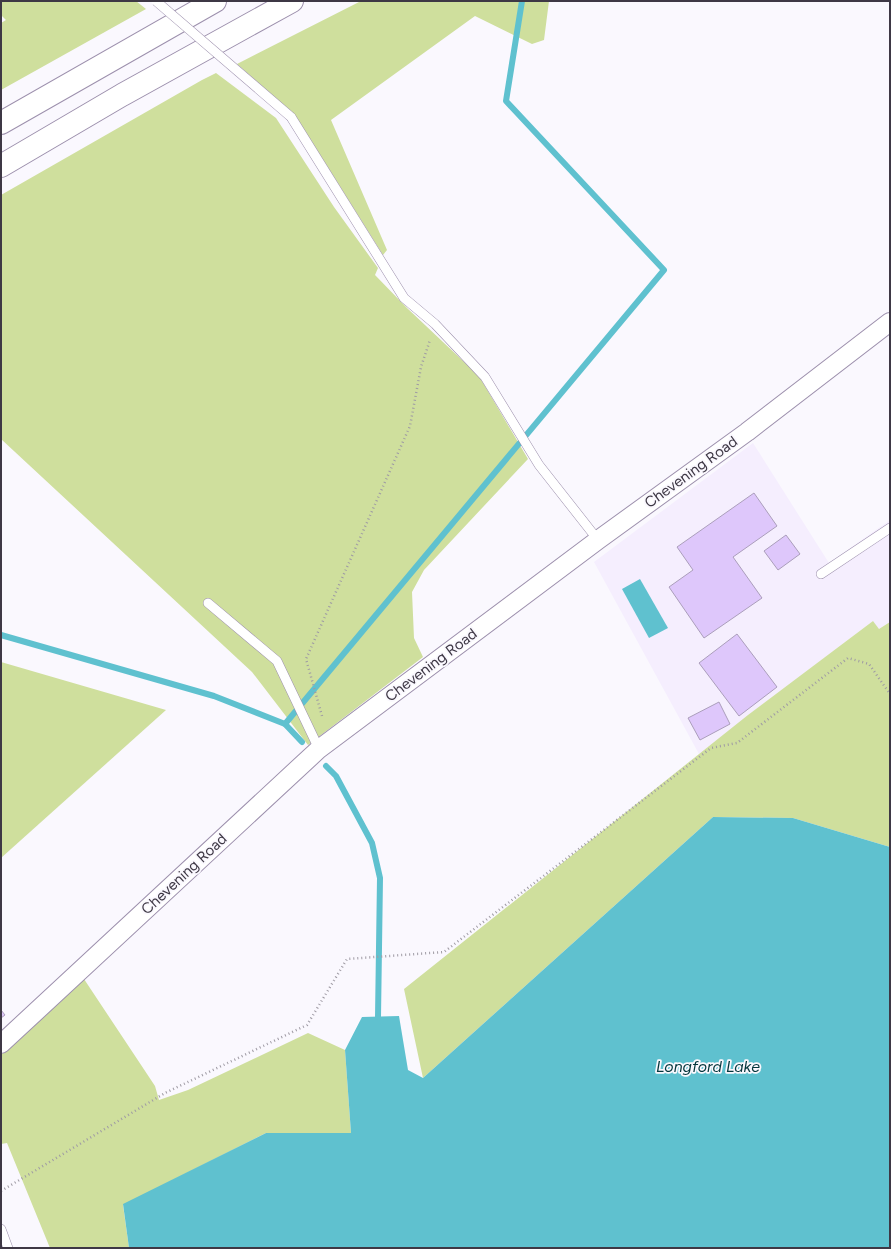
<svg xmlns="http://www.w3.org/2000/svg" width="891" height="1249" viewBox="0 0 891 1249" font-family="Figtree,sans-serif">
<rect width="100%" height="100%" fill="#faf8fe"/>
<polygon fill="#f5eefe" points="753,443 829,563 890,520 890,646 873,621 699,754 594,562"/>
<g fill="#cfdf9d">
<polygon points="1,1 136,1 146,9 1,90 1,23 6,20 1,15"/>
<polygon points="361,1 549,1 544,40 532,44 475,16 331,120 387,250 383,255 295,115 237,64"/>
<polygon points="216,73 276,118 334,207 378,268 375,275 407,308 479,376 528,459 424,570 412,592 414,638 423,657 308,745 252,672 1,439 1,195 202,80"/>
<polygon points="873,621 879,629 890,622 890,847 793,818 713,817 423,1078 404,989 748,715"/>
<polygon points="1,662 166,710 1,858"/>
<polygon points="82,976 155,1086 159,1100 188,1090 308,1033 345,1050 351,1133 266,1133 123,1205 129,1248 50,1248 7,1143 1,1144 1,1055"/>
</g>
<g fill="#5fc1cf">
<polygon points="640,579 668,628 649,638 622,589"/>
<polygon points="713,817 793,818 890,847 890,1248 129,1248 123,1204 266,1133 351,1133 345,1050 362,1017 399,1016 408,1070 423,1078"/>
</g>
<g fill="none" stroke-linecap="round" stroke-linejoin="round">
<g stroke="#5fc1cf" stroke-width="6">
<polyline points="1,635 214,696 285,724 302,742"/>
<polyline points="285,724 664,270 506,101 522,1"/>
<polyline points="326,766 336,776 372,843 380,878 378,1017"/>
</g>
</g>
<g fill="#dec7fb" stroke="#ab9ebb">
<polygon points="754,493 777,526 733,557 762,598 704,638 669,587 693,570 677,547"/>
<polygon points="786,535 800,554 778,570 764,551"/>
<polygon points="737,634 777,687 739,716 699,663"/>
<polygon points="719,702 730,724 700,740 688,718"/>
<polygon points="1,1010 5,1015 1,1018"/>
</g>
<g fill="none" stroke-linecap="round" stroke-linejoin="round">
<defs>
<g id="lane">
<polyline points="291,117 404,298 435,324 485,377 539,465 598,540"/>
<polyline points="821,574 890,528"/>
<polyline points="208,603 277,661 319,749"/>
<polyline points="1,1229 8,1248"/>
</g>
<polyline id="street" points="1,1044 319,749 598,540 747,432 890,322"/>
<g id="highway">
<polyline points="1,123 215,1"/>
<polyline points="1,166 122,95 292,1"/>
</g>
</defs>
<use href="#lane" stroke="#9d90ad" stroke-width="10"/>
<use href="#street" stroke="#9d90ad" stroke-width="20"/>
<use href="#highway" stroke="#9d90ad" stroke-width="24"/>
<g stroke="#9f9ba4" stroke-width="2.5" stroke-dasharray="1 3" stroke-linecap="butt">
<polyline points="322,716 306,659 410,426 421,367 430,340"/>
<polyline points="1,1191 165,1093 307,1025 347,959 444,952 711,748 737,743 848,658 869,664 890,694"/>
</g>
<use href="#lane" stroke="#fff" stroke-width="9"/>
<use href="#street" stroke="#fff" stroke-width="18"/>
<use href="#highway" stroke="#fff" stroke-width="22"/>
<defs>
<polyline id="lane-bridge" points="156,1 291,117"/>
</defs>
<use href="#lane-bridge" stroke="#9d90ad" stroke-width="10" stroke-linecap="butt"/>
<use href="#lane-bridge" stroke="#fff" stroke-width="9"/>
</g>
<g text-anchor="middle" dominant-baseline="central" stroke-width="3.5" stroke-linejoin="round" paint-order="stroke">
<g font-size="15" fill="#3e3845" stroke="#faf8fe">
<text transform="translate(691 472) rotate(-36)">Chevening Road</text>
<text transform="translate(431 665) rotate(-37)">Chevening Road</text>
<text transform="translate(184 874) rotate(-43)">Chevening Road</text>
</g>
<g font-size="16" font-style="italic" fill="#04363c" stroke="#faf8fe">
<text x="708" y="1066">Longford Lake</text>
</g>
</g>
<rect width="891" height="1249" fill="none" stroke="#3e3845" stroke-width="4"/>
</svg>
